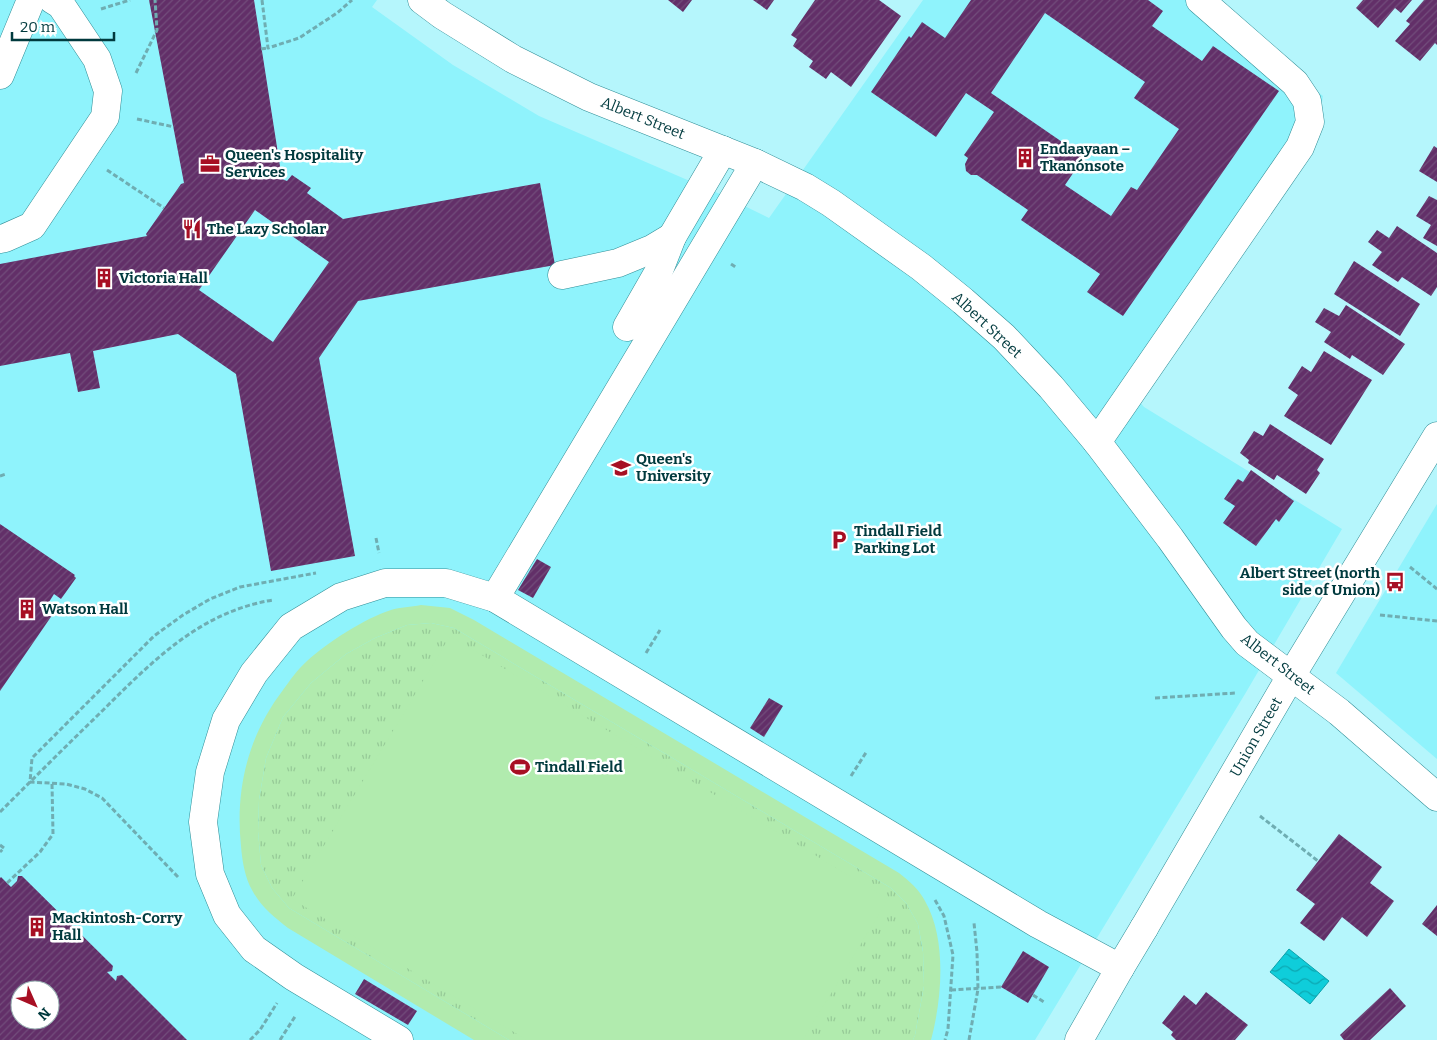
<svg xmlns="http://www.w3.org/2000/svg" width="1437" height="1040" viewBox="0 0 1437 1040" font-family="Bitter,serif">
<defs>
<pattern id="grass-tufts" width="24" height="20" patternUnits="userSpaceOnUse" patternTransform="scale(1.25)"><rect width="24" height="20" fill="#b1ebae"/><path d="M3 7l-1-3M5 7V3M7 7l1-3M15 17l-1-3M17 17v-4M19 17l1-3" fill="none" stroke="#96ca97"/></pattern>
<pattern id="water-waves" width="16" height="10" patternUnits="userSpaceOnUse" patternTransform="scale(1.25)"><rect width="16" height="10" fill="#0fcdda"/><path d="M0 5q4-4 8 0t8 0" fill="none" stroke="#0ca7b2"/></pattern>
<pattern id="building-hatch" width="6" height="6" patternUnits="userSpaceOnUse" patternTransform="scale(1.25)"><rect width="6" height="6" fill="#622f68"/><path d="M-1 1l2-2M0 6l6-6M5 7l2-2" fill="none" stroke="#724d7b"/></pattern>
</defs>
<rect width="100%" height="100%" fill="#b5f6fc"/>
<g fill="#8ff3fc" fill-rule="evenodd">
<path d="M 0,0 L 377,0 L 372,7 L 453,65 L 539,116 L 720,194 L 769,218 L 923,0 L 1199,0 L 1323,96 L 1317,129 L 1137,399 L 1144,407 L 1342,529 L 1245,694 L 1035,1040 L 0,1040 ZM 20,990 L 50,990 L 50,1020 L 20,1020 Z"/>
<polygon points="1437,504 1437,759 1336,673"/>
</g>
<polygon fill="url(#grass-tufts)" points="431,623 454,628 891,888 906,903 918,924 923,952 924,986 915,1035 913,1040 509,1040 289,908 272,888 261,865 258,831 259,800 266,758 283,717 311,683 346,654 375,638 407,625"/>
<g fill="#b1ebae">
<path d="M 421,605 L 450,608 L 474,620 L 899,873 C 909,881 919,889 925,901 C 947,939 942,999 931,1040 L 913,1040 L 915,1035 L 924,986 L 923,951 L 918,924 L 906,903 L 891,888 L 454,628 L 431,623 L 407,625 L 375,638 L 346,654 L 311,683 L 283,717 L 266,758 L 259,800 L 258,831 L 261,865 L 272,888 L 289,908 L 509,1040 L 474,1040 L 288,928 C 274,917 261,907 252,890 C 245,878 242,860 241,846 C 235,789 248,736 283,690 C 290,680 298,669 307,661 C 327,643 365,618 391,610 C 400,607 411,607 421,605 Z"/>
<polygon points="450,636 888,899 803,1040 527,1040 292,899"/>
</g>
<polygon fill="url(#water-waves)" stroke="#0aa1ab" points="1289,949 1329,981 1310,1004 1270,972"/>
<g fill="url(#building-hatch)" fill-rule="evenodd">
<path d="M 149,0 L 254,0 L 282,179 L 287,181 L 292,175 L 311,188 L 307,193 L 343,219 L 540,183 L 555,265 L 358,301 L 319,358 L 355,556 L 271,571 L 236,374 L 178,334 L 93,351 L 100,388 L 78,392 L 70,353 L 0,366 L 0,264 L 147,236 L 146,234 L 181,184 L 184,183 ZM 255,210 L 329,262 L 273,342 L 199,290 Z"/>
<polygon points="668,0 692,0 683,12"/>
<polygon points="753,0 774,0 767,10"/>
<polygon points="815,0 879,0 901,16 851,87 831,72 826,79 809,67 813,61 793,46 797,39 791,35"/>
<path d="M 971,0 L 1148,0 L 1163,11 L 1152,26 L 1202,61 L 1213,46 L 1279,91 L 1123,316 L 1087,292 L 1100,274 L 1021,220 L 1028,210 L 977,175 L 971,175 L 966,171 L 965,164 L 968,158 L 964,155 L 994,112 L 966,93 L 936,137 L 871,92 L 909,36 L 911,38 L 922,22 L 945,38 ZM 1045,13 L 1145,82 L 1134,98 L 1179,129 L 1137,190 L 1131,187 L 1111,216 L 1065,185 L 1084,157 L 991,93 Z"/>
<polygon points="1363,0 1412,0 1401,13 1395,8 1378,28 1356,8"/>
<polygon points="1424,0 1437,0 1437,45 1435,43 1420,61 1395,41 1410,24 1406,21"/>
<polygon points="1434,146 1437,148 1437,182 1419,171"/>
<polygon points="1429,196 1437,200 1437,246 1423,238 1431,225 1416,216"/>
<polygon points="1397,226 1437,253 1437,287 1431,296 1402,277 1398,282 1372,265 1382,252 1368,242 1377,230 1389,238"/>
<polygon points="1354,261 1420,304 1400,336 1334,294"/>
<polygon points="1346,305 1405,344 1383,375 1352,355 1350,359 1324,342 1331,332 1315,322 1324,308 1339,316"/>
<polygon points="1324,351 1372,380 1331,445 1284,416 1298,395 1288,388 1302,366 1311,372"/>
<polygon points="1270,424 1324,459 1317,470 1320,473 1306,494 1277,475 1274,480 1248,463 1249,460 1240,453 1254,431 1263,436"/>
<polygon points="1251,470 1294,501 1279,522 1276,519 1256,546 1223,523 1235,506 1224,499 1237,480 1238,479 1243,482"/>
<polygon points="0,524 75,575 74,576 76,578 61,599 54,594 49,602 56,607 54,611 55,611 0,691"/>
<polygon points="537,559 551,567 533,598 518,590"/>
<polygon points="769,698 783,706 764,737 750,728"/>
<polygon points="1339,834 1382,867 1370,883 1394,901 1367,937 1342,917 1324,941 1300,923 1315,904 1296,890"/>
<path d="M 18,876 L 22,876 L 113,966 L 112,971 L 107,972 L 116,981 L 117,976 L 122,975 L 187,1040 L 0,1040 L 0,878 L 1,877 L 11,887 L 17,881 ZM 20,990 L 50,990 L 50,1020 L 20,1020 Z"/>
<polygon points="1437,905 1437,936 1422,924"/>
<polygon points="1023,951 1049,967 1028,1003 1001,987"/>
<polygon points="364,979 417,1011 408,1025 355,994"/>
<polygon points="1390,988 1406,1006 1370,1040 1344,1040 1340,1035"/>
<polygon points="1206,992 1248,1025 1235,1040 1176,1040 1171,1035 1173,1032 1162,1023 1184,995 1196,1005"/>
</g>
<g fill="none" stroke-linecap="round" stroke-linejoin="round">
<defs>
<g id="minor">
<polyline points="0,75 31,0"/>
<polyline points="0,239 5,238 32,226 105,117 108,91 97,59 61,5 53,0"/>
<polyline points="562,275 618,263 652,249 672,237"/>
<polyline points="627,327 658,273 672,237 723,150"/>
<polyline points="1097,442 1300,147 1310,122 1307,101 1295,83 1200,0"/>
<polyline points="495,598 755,163"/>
<polyline points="1291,676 1339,712 1437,797"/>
<polyline points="399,1040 294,977 254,949 227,915 210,874 203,822 210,772 226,720 254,673 291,627 341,597 385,583 446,583 495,598 1038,924 1120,968 1144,928"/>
</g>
<g id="major">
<polyline points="422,0 442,15 513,59 589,97 755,163 805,187 831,203 921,267 963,301 1004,337 1051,387 1097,442 1170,538 1234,628 1247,643 1291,676"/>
<polyline points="1144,928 1291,676 1437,436"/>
<polyline points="1079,1040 1120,968"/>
</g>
</defs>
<use href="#minor" stroke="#308e97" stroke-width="29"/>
<use href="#major" stroke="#308e97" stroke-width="29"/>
<g stroke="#6fadb2" stroke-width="3" stroke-dasharray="5 2.5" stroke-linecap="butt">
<polyline points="262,0 268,48 299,38 337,13 352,0"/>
<polyline points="101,9 130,0"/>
<polyline points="261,49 268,48"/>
<polyline points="136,73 157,30 155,0"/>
<polyline points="137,119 174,127"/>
<polyline points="107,170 164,208"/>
<polyline points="731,264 737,268"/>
<polyline points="0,476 6,474"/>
<polyline points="376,538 379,553"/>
<polyline points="1410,567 1437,589"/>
<polyline points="1380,615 1437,621"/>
<polyline points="646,653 660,630"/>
<polyline points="1155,698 1236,693"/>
<polyline points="851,776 867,751"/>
<path d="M 0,812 C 32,780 63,749 95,718 C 148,666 197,612 273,600"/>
<polyline points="1260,816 1318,861"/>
<polyline points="0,845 4,848 0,852"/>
<polyline points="178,877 102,798 85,789 66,784 30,782 32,758 154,636 183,615 210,599 240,587 316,573"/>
<polyline points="7,883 40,852 53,834 52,783"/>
<polyline points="935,900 944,916 953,955 948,1029 945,1040"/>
<polyline points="951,990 1001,987"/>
<polyline points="1033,995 1044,1002"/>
<polyline points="250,1040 260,1030 277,1003"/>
<polyline points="280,1040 296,1015"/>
<polyline points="969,1040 978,989 977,952 974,923"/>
</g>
<use href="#minor" stroke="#fff" stroke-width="28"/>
<use href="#major" stroke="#fff" stroke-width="28"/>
</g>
<defs>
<symbol id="building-bare" viewBox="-9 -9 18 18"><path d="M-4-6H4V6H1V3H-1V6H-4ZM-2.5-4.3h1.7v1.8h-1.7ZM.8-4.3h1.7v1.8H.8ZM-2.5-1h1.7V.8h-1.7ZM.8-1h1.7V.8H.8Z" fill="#a70f23" stroke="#fff" stroke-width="2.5" paint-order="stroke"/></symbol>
<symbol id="office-bare" viewBox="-9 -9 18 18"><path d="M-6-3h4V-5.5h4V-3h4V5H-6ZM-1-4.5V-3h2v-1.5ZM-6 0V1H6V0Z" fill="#a70f23" stroke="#fff" stroke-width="2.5" paint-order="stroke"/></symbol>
<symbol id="restaurant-bare" viewBox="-9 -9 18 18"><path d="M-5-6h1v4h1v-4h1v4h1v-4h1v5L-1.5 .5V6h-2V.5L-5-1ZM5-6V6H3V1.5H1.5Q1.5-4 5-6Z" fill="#a70f23" stroke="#fff" stroke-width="2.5" paint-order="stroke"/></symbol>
<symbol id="university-bare" viewBox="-9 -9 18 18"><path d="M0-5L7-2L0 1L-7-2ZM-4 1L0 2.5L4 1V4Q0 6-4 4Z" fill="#a70f23" stroke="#fff" stroke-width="2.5" paint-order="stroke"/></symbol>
<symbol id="parking-bare" viewBox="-9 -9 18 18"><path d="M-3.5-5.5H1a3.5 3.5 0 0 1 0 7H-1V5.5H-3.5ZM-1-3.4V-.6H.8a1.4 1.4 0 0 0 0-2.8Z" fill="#a70f23" stroke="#fff" stroke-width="2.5" paint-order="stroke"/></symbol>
<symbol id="bus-bare" viewBox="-9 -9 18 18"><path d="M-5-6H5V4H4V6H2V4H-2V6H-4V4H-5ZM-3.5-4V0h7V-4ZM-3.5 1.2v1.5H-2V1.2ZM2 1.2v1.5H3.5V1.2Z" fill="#a70f23" stroke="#fff" stroke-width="2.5" paint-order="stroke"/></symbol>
<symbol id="stadium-bare" viewBox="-9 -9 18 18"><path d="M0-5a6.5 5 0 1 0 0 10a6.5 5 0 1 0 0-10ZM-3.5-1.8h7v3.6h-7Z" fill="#a70f23" stroke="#fff" stroke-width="2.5" paint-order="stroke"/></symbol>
</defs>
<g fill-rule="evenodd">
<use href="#building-bare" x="1011" y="144" width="28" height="28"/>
<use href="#office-bare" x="196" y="150" width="28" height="28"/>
<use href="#restaurant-bare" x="178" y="215" width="28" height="28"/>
<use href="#building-bare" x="90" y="264" width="28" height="28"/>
<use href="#university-bare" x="607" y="454" width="28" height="28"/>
<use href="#parking-bare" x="825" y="526" width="28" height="28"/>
<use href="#bus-bare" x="1381" y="568" width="28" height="28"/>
<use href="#building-bare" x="13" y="595" width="28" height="28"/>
<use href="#stadium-bare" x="506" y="753" width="28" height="28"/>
<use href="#building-bare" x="23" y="913" width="28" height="28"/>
</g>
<g text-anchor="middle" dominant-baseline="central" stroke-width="5" stroke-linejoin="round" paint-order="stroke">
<g font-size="15" fill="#003a3e" stroke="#fff">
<text transform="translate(643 118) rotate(22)">Albert Street</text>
<text transform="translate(987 325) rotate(43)">Albert Street</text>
<text transform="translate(1278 664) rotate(38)">Albert Street</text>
<text transform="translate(1256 737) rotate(-60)">Union Street</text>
</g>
<g font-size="15" font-weight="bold" fill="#003a3e" stroke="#fff" text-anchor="start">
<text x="1040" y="149">Endaayaan –<tspan x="1040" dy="17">Tkanónsote</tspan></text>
<text x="225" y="155">Queen's Hospitality<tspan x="225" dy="17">Services</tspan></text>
<text x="207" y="229">The Lazy Scholar</text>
<text x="119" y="278">Victoria Hall</text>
<text x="636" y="459">Queen's<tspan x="636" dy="17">University</tspan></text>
<text x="854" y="531">Tindall Field<tspan x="854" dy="17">Parking Lot</tspan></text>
<text x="1380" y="573" text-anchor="end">Albert Street (north<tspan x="1380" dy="17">side of Union)</tspan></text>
<text x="42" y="609">Watson Hall</text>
<text x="535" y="767">Tindall Field</text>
<text x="52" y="918">Mackintosh-Corry<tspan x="52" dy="17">Hall</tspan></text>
</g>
</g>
<g transform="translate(35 1005) rotate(135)"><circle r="24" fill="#ffffff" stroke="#99b0b2"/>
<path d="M0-4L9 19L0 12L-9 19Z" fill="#a70f23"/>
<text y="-8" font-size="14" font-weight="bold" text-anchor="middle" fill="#003a3e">N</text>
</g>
<path d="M12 32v8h102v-8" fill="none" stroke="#003a3e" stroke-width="2.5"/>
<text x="20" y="32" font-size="15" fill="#003a3e" stroke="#ffffff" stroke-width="4" paint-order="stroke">20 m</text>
</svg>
